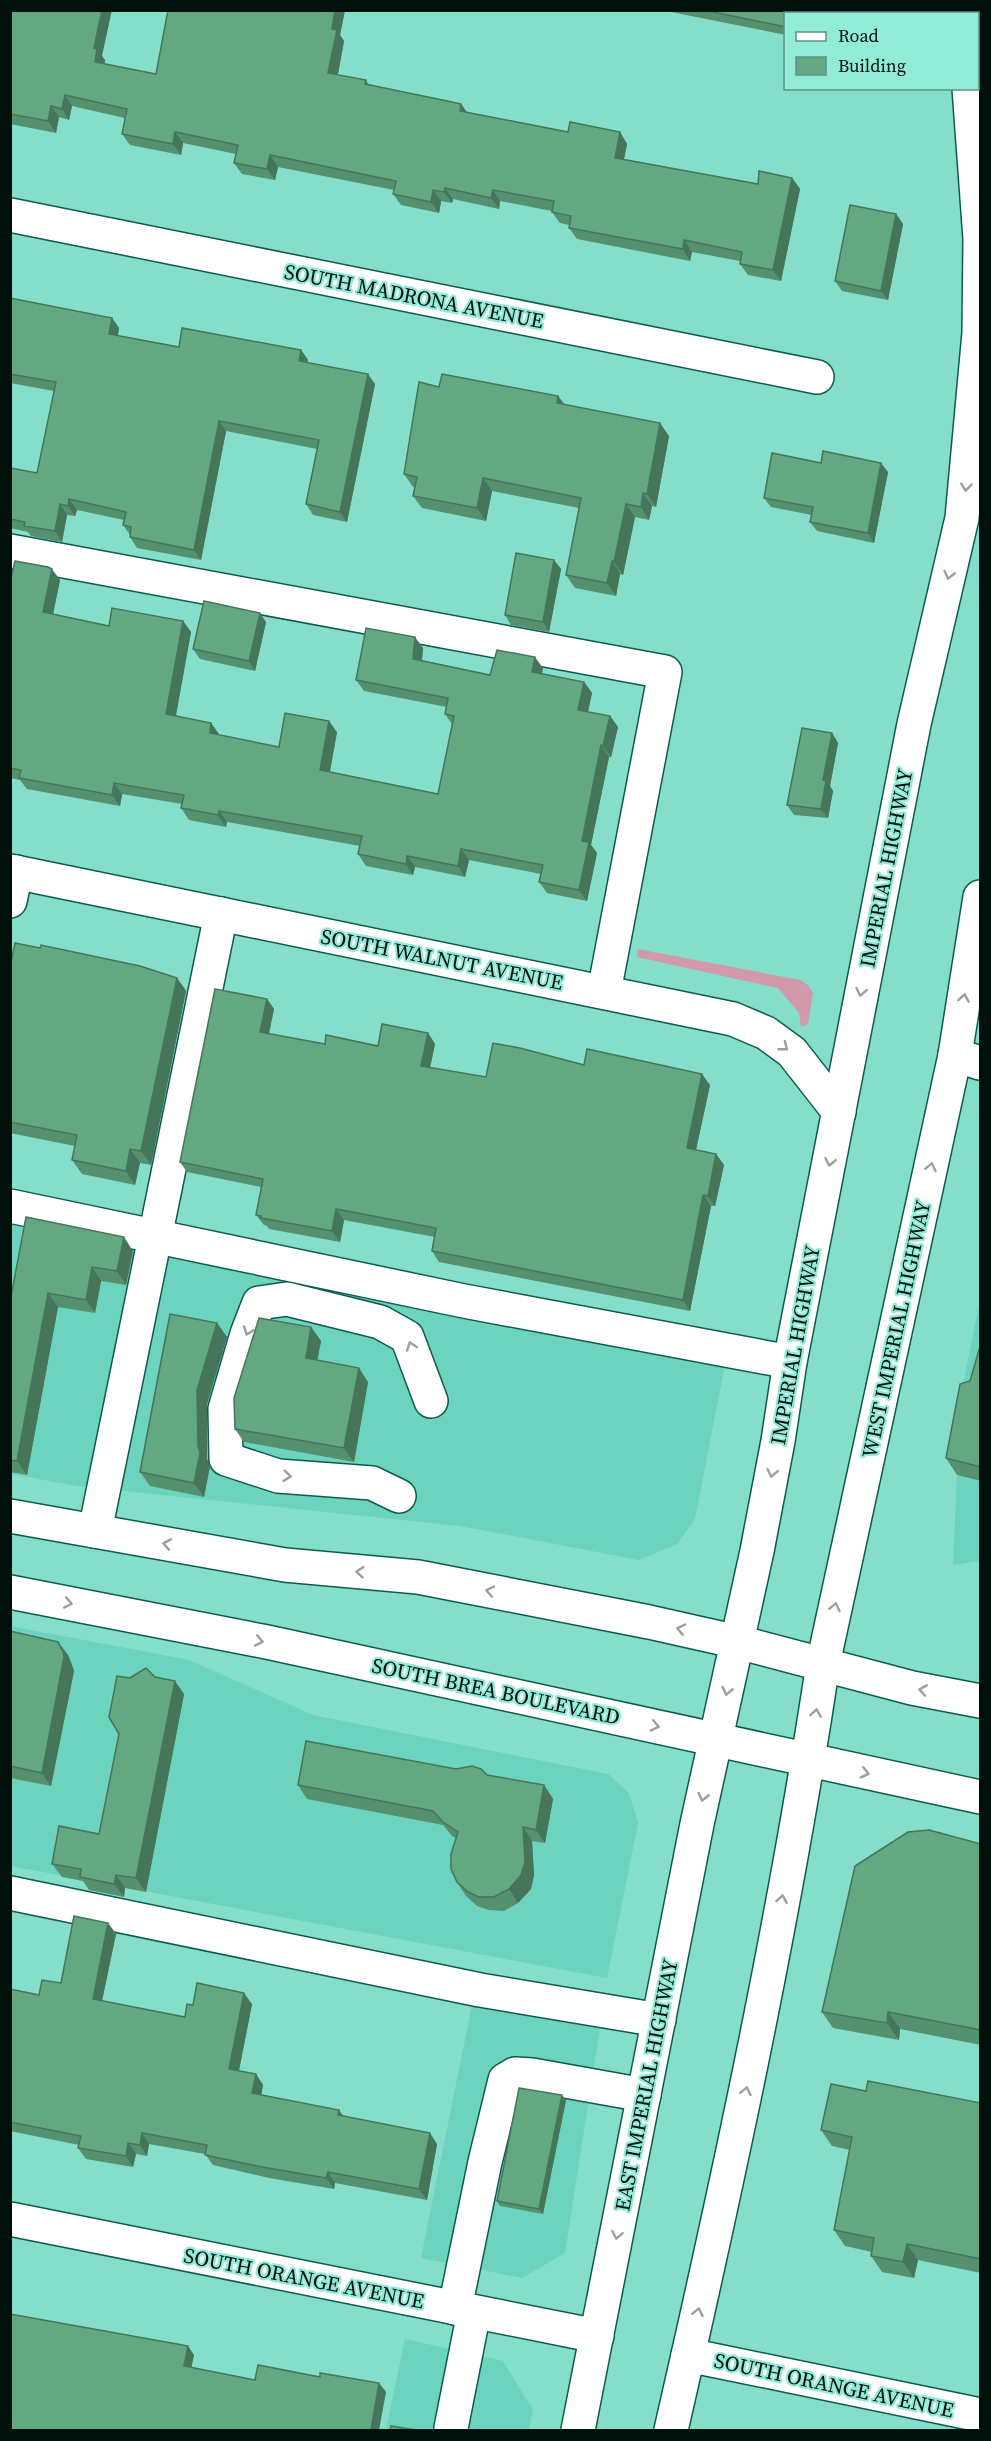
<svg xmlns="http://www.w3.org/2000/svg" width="991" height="2441" viewBox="0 0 991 2441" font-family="'Source Serif 4',serif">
<rect width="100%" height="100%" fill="#84deca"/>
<g fill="#6cd3be">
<polygon points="10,1219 726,1359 695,1519 677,1544 639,1560 460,1526 77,1486 11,1474"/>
<polygon points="980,1300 980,1565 978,1561 953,1565 957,1475 966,1434 954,1430"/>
<polygon points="10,1626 189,1660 313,1715 608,1774 629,1793 638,1823 607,1978 11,1866"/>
<polygon points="473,2000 600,2028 565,2253 522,2278 421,2258"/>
<polygon points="405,2339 503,2361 533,2410 529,2430 386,2430"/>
</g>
<polygon fill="#d299ab" points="638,949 800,980 808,985 813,993 808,1024 801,1027 799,1013 778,988 637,957"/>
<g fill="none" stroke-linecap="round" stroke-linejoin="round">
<defs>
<g id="minor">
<polyline points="10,215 817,377"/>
<polyline points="10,551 665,672 604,992"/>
<polyline points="10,871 733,1019 766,1033 792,1052 839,1112"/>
<polyline points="10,901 16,872"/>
<polyline points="955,1055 980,1063"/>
<polyline points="10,1206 464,1301 790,1362"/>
<polyline points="399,1496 372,1483 278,1476 226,1459 225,1409 247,1334 259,1303 287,1299 380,1322 407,1337 431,1401"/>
<polyline points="95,1531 221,914"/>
<polyline points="10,1893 480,1990 659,2020"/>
<polyline points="10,2219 597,2336"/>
<polyline points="455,2308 485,2162 505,2080 515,2074 532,2075 644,2095"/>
<polyline points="688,2355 980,2415"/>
<polyline points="451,2428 474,2312"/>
</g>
<g id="major">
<polyline points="960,10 960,14"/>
<polyline points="10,1516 285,1565 418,1577 649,1622 738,1642 912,1688 980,1701"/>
<polyline points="10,1592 267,1642 980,1797"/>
<polyline points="578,2430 697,1824 757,1551 778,1441 790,1362 914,724 962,518 979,333 980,239 969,88"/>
<path d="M 671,2430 C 729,2177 784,1922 823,1664 L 955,1055 L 980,897"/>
</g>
</defs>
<use href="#minor" stroke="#0d5b4e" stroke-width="36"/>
<use href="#major" stroke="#0d5b4e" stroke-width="36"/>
<use href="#minor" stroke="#fff" stroke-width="33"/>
<use href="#major" stroke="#fff" stroke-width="33"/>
</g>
<g fill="#55906f">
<polygon points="10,10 102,56 105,60 104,64 156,74 168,10 345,10 340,35 344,41 338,75 366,80 369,85 461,104 467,112 568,132 620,132 627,144 624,159 758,184 792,178 800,189 781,281 748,275 740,264 740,261 692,252 690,261 577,239 569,228 569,225 560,223 552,212 552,211 500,201 499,209 453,199 452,203 441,201 439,213 401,205 393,194 394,190 278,167 275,180 242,174 234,163 236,154 183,143 181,155 130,145 122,134 125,118 72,106 69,120 59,117 56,133 10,124"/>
<polygon points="661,10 879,10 880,14 786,14 786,35"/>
<polygon points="896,214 903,224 888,300 842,291 835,281"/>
<polygon points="10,298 112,318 119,328 118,336 179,347 301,350 308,360 307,362 375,384 347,522 313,515 306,504 317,449 226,431 201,560 137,548 130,537 130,535 123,525 124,520 77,510 75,516 67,515 62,542 31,536 28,532 10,528 10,468 37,473 54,391 10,383"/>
<polygon points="439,387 558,396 564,404 669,436 656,507 652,506 649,520 635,517 623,575 620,574 616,596 575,588 566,575 579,508 492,491 486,521 422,508 413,496 415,487 413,487 404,474"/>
<polygon points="821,463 888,472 874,543 817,531 810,522 812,515 771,507 764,498"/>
<polygon points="554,560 561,569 549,632 511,625 505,615"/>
<polygon points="60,580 53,614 109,626 183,621 191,632 176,716 211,723 219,735 279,747 337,732 330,772 438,794 452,724 445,714 447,707 364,691 356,680 423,648 422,660 490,675 543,668 542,673 584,682 592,693 588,712 610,716 618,727 611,757 609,757 591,845 597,853 587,901 547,893 539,882 541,874 469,860 465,877 415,867 413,875 366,866 358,854 360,846 227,822 226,827 189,820 181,808 182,804 122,794 120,806 27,789 20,780 10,778 10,582"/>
<polygon points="266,622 255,671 200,659 193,649"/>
<polygon points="832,733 838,743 830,786 833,791 828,818 794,815 787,805"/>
<polygon points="10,967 177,978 186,991 151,1165 140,1163 135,1185 82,1174 72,1160 75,1146 10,1133"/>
<polygon points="267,999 274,1009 269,1034 325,1044 378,1046 428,1033 435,1044 430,1068 486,1077 584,1065 710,1085 696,1150 716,1154 724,1165 715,1206 711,1206 690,1311 439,1262 432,1251 435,1237 344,1220 340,1242 269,1229 267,1226 264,1225 256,1215 261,1187 187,1172 180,1162"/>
<polygon points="26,1217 133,1251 126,1285 101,1281 95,1313 58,1307 27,1475 10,1472 10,1302"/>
<polygon points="217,1323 227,1337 207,1404 207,1459 210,1466 204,1497 150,1486 140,1472"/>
<polygon points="311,1327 321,1341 317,1360 368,1382 354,1462 244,1442 235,1429"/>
<polygon points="981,1343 981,1481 957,1475 946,1458 970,1381"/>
<polygon points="10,1631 58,1642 68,1655 72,1665 74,1671 51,1786 10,1778"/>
<polygon points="155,1677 184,1694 146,1892 125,1888 124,1897 89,1890 83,1881 62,1877 52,1864 99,1834 130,1678"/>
<polygon points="487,1775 544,1785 553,1799 545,1843 532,1841 534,1875 531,1889 518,1903 504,1911 489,1910 477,1906 466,1896 457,1882 456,1838 452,1836 443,1825 307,1799 298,1785"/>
<polygon points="981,1844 981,2045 900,2029 899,2040 833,2028 822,2012"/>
<polygon points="108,1923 116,1934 102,2001 185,2017 193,2005 252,2004 239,2071 256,2074 263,2085 261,2095 344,2117 437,2144 427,2200 335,2183 334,2189 269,2178 213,2165 205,2154 149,2144 147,2156 136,2154 133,2167 86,2159 78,2148 79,2145 10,2131 10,1989 39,1995 61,1983"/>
<polygon points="866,2091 981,2103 981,2273 918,2260 914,2278 882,2272 871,2256 872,2252 845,2246 834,2230 850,2150 832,2146 821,2130"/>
<polygon points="566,2100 543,2214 500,2206 497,2201"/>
</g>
<g fill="#45765a">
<polygon points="102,10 112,10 102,56 105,60 103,73 95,62 94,48"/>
<polygon points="335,10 345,10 340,35 344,41 336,84 328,73 332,29"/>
<polygon points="874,10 879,10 880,14 875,14"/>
<polygon points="65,95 72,106 69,120 62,109"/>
<polygon points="461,104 469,116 460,111"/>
<polygon points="51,106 59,117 56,133 48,121"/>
<polygon points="175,132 183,143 181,155 173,144"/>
<polygon points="620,132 627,144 622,169 615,158"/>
<polygon points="270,155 278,167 275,180 267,169"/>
<polygon points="792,178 800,189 781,281 773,270"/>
<polygon points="445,188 453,199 452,203 444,192"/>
<polygon points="433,190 441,201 439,213 431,202"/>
<polygon points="493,190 500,201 499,209 491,198"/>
<polygon points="896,214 903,224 888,300 881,291"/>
<polygon points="684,240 692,252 690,261 683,249"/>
<polygon points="112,318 119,328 116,345 109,334"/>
<polygon points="301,350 308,360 306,371 299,361"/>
<polygon points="368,374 375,384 347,522 340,512"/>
<polygon points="558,396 567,408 557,403"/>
<polygon points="219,421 226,431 201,560 194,550"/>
<polygon points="660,423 669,436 656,507 647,494"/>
<polygon points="881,463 888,472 874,543 868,533"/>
<polygon points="483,478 492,491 486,521 477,508"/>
<polygon points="643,493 652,506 649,520 641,507"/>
<polygon points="69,499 77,510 75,516 68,506"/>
<polygon points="60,504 67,515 62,542 55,531"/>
<polygon points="626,504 635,517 623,575 614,562"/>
<polygon points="554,560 561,569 549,632 543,622"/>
<polygon points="612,561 620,574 616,596 607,583"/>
<polygon points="52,569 60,580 51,624 43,612"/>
<polygon points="260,613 266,622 255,671 249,661"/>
<polygon points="183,621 191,632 174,725 166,714"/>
<polygon points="415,637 423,648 421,670 413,659"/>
<polygon points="535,657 543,668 540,683 532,672"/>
<polygon points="584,682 592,693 586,721 578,710"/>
<polygon points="610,716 618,727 611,757 603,746"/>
<polygon points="329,721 337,732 328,781 320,770"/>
<polygon points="211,723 219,734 218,744 210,733"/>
<polygon points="832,733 838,743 830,786 833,791 828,818 821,809 823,780"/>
<polygon points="601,745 609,757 591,845 597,853 587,901 579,890 582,841"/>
<polygon points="114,783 122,794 120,806 112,795"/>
<polygon points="219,811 227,822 226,827 218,815"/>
<polygon points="461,849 469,860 465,877 458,866"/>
<polygon points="407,856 415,867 413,875 406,864"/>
<polygon points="177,978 186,991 151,1165 141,1151"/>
<polygon points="267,999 274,1009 267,1042 260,1032"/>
<polygon points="428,1033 435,1044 428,1077 421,1066"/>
<polygon points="702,1074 710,1085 694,1159 687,1148"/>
<polygon points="130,1149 140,1163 135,1185 126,1171"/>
<polygon points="716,1154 724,1165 715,1206 708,1196"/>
<polygon points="703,1195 711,1206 690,1311 683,1300"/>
<polygon points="336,1209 344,1220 340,1242 332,1231"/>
<polygon points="124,1237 133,1251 126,1285 117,1271"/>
<polygon points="92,1267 101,1281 95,1313 86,1300"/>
<polygon points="48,1293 58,1307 27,1475 17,1461"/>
<polygon points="217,1323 227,1337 207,1404 207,1459 210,1466 204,1497 194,1483 197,1390"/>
<polygon points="311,1327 321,1341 315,1372 306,1358"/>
<polygon points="359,1368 368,1382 354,1462 344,1448"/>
<polygon points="58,1642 68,1655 72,1665 74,1671 51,1786 42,1773"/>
<polygon points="175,1681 184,1694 146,1892 136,1878"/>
<polygon points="544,1785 553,1799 545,1843 536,1830"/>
<polygon points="523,1827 532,1841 534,1875 531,1889 518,1903 509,1889"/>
<polygon points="116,1875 125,1888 124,1897 114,1884"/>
<polygon points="108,1923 116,1934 100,2010 93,1999"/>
<polygon points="244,1993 252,2004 237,2080 229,2069"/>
<polygon points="888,2012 900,2029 899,2040 887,2023"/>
<polygon points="256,2074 263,2085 260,2104 252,2093"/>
<polygon points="562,2095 566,2100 543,2214 539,2209"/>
<polygon points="339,2110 347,2121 338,2115"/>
<polygon points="142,2133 149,2144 147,2156 140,2145"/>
<polygon points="430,2133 437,2144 427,2200 419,2189"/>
<polygon points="128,2143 136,2154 133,2167 126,2156"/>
<polygon points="328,2172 335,2183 334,2189 326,2178"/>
<polygon points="907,2244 918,2260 914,2278 903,2262"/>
<polygon points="188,2346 194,2355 190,2375 184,2366"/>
<polygon points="379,2383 386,2392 379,2430 371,2430"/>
</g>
<g fill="#63a881" stroke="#45765a" stroke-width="1.5">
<polygon points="10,10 102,10 94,48 97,49 95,62 156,74 168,10 335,10 332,29 337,30 328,73 366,80 365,84 452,102 461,104 460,111 568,132 570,122 620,132 615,158 758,184 759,171 792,178 773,270 740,264 742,252 684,240 683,249 569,228 571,216 552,212 554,201 493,190 491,198 445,188 444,192 433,190 431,202 393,194 396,181 386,179 270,155 267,169 234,163 238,145 175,132 173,144 122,134 127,109 65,95 62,109 51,106 48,121 10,114"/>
<polygon points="703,10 874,10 875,14 786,14 786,27"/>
<polygon points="850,205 896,214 881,291 835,281"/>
<polygon points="10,298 112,318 109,334 179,347 182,328 301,350 299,361 368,374 340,512 306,504 319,440 219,421 194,550 130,537 131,527 123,525 126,512 69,499 68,506 60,504 55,531 24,526 25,522 10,519 10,468 37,473 56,382 10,374"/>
<polygon points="442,374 558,396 557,403 660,423 647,494 643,493 641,507 626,504 614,562 612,561 607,583 566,575 581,498 483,478 477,508 413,496 417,477 404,474 419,382 439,387"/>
<polygon points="823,451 881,463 868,533 810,522 813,507 764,498 772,453 821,463"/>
<polygon points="516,553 554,560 543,622 505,615"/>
<polygon points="15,561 48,567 52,569 43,612 109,626 112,608 183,621 166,714 211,723 210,733 279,747 285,713 329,721 320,770 438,794 454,716 445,714 448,698 356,680 366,628 415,637 413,659 490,675 497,650 535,657 532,672 584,682 578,710 610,716 603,746 601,745 582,841 589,842 579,890 539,882 543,865 461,849 458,866 407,856 406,864 358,854 362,836 219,811 218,815 181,808 184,795 114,783 112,795 19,778 21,770 10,768 10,582"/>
<polygon points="204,601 260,613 249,661 193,649"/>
<polygon points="802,728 832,733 823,780 826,781 821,809 787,805"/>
<polygon points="15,943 40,948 41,945 140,966 177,978 141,1151 130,1149 126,1171 72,1160 77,1135 10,1122 10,967"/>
<polygon points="215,989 267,999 260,1032 325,1044 326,1035 378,1046 382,1024 428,1033 421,1066 486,1077 493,1043 520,1048 584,1065 587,1049 702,1074 687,1148 716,1154 708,1196 703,1195 683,1300 432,1251 436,1228 336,1209 332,1231 261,1218 261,1216 256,1215 263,1179 180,1162"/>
<polygon points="26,1217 124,1237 117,1271 92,1267 86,1300 48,1293 17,1461 10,1460 10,1302"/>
<polygon points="170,1314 217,1323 197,1390 198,1446 200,1453 194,1483 140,1472"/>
<polygon points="259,1318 311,1327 306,1358 359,1368 344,1448 235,1429 234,1398"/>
<polygon points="981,1343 981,1467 946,1458 960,1384 970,1381"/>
<polygon points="10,1631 58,1642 63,1652 64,1657 42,1773 10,1766"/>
<polygon points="146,1668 155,1677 175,1681 136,1878 116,1875 114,1884 80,1877 81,1869 52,1864 59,1826 99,1834 119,1734 109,1717 117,1676 130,1678"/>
<polygon points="306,1741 456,1769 472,1766 481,1769 487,1775 544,1785 536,1830 523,1827 525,1862 521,1875 509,1889 494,1897 479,1897 468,1892 457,1882 451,1869 451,1854 458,1832 443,1822 433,1811 298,1785"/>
<polygon points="929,1830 981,1844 981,2030 888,2012 887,2023 822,2012 855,1866 908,1832"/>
<polygon points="74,1916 108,1923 93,1999 185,2017 187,2004 193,2005 197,1983 244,1993 229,2069 256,2074 252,2093 339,2110 338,2115 430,2133 419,2189 328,2172 326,2178 262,2167 205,2155 207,2145 142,2133 140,2145 128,2143 126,2156 78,2148 81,2136 10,2122 10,1989 39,1995 42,1980 61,1983"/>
<polygon points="868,2081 981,2103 981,2259 907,2244 903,2262 871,2256 874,2238 834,2230 852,2137 821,2130 831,2084 866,2091"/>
<polygon points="519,2088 562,2095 539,2209 497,2201"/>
<polygon points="10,2314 177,2344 188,2346 184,2366 255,2380 258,2365 320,2377 320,2373 379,2383 371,2430 10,2430"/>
<polygon points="391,2426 416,2430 390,2430"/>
</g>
<defs><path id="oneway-chevron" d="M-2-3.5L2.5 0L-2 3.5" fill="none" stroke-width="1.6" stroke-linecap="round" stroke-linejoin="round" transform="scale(1.5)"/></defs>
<g stroke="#99a09e">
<use href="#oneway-chevron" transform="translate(966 487) rotate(96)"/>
<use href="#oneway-chevron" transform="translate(949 575) rotate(103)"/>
<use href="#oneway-chevron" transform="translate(861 992) rotate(101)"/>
<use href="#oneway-chevron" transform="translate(964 998) rotate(-81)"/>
<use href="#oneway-chevron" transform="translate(784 1047) rotate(38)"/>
<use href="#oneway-chevron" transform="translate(830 1162) rotate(101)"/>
<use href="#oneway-chevron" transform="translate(931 1167) rotate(-78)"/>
<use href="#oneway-chevron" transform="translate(248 1331) rotate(110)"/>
<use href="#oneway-chevron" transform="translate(411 1346) rotate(-110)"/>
<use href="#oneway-chevron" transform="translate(772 1473) rotate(101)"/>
<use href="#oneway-chevron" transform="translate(287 1476) rotate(6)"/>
<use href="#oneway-chevron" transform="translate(167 1544) rotate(-170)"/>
<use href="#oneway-chevron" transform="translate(360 1572) rotate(-175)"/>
<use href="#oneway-chevron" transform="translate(490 1591) rotate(-169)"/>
<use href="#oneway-chevron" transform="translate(68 1603) rotate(11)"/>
<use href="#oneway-chevron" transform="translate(835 1607) rotate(-78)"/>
<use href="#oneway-chevron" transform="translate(681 1629) rotate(-167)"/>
<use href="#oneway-chevron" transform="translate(259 1641) rotate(11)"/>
<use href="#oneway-chevron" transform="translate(923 1690) rotate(-170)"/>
<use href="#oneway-chevron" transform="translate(727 1691) rotate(103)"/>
<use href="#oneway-chevron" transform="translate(816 1713) rotate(-81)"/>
<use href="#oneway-chevron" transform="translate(655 1726) rotate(13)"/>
<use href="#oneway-chevron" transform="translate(865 1773) rotate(13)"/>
<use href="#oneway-chevron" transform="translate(703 1797) rotate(103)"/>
<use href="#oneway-chevron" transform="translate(782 1899) rotate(-80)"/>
<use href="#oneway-chevron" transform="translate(746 2091) rotate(-78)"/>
<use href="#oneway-chevron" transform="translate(617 2235) rotate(101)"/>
<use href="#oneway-chevron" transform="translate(698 2312) rotate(-78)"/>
</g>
<g text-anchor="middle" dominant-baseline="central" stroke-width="4.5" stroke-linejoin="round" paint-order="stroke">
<g font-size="21" fill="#00110c" stroke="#91ebd7">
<text transform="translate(414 296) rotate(11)">SOUTH MADRONA AVENUE</text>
<text transform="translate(886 868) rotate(-79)">IMPERIAL HIGHWAY</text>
<text transform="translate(442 959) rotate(11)">SOUTH WALNUT AVENUE</text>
<text transform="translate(896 1329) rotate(-78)">WEST IMPERIAL HIGHWAY</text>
<text transform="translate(795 1345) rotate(-80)">IMPERIAL HIGHWAY</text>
<text transform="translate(496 1691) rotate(12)">SOUTH BREA BOULEVARD</text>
<text transform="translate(646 2085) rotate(-79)">EAST IMPERIAL HIGHWAY</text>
<text transform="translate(304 2278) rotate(11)">SOUTH ORANGE AVENUE</text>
<text transform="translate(834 2385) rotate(12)">SOUTH ORANGE AVENUE</text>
</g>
</g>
<rect width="991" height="2441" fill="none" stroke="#00110c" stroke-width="24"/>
<rect x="784" y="12" width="195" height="78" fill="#91ebd7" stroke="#579486" stroke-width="1.5"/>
<rect x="796" y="32" width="30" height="9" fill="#ffffff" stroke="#579486" stroke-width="1.5"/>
<text x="838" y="42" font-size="18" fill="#00110c">Road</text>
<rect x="796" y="57" width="30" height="18" fill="#63a881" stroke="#579486" stroke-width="1.5"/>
<text x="838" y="72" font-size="18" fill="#00110c">Building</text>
</svg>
